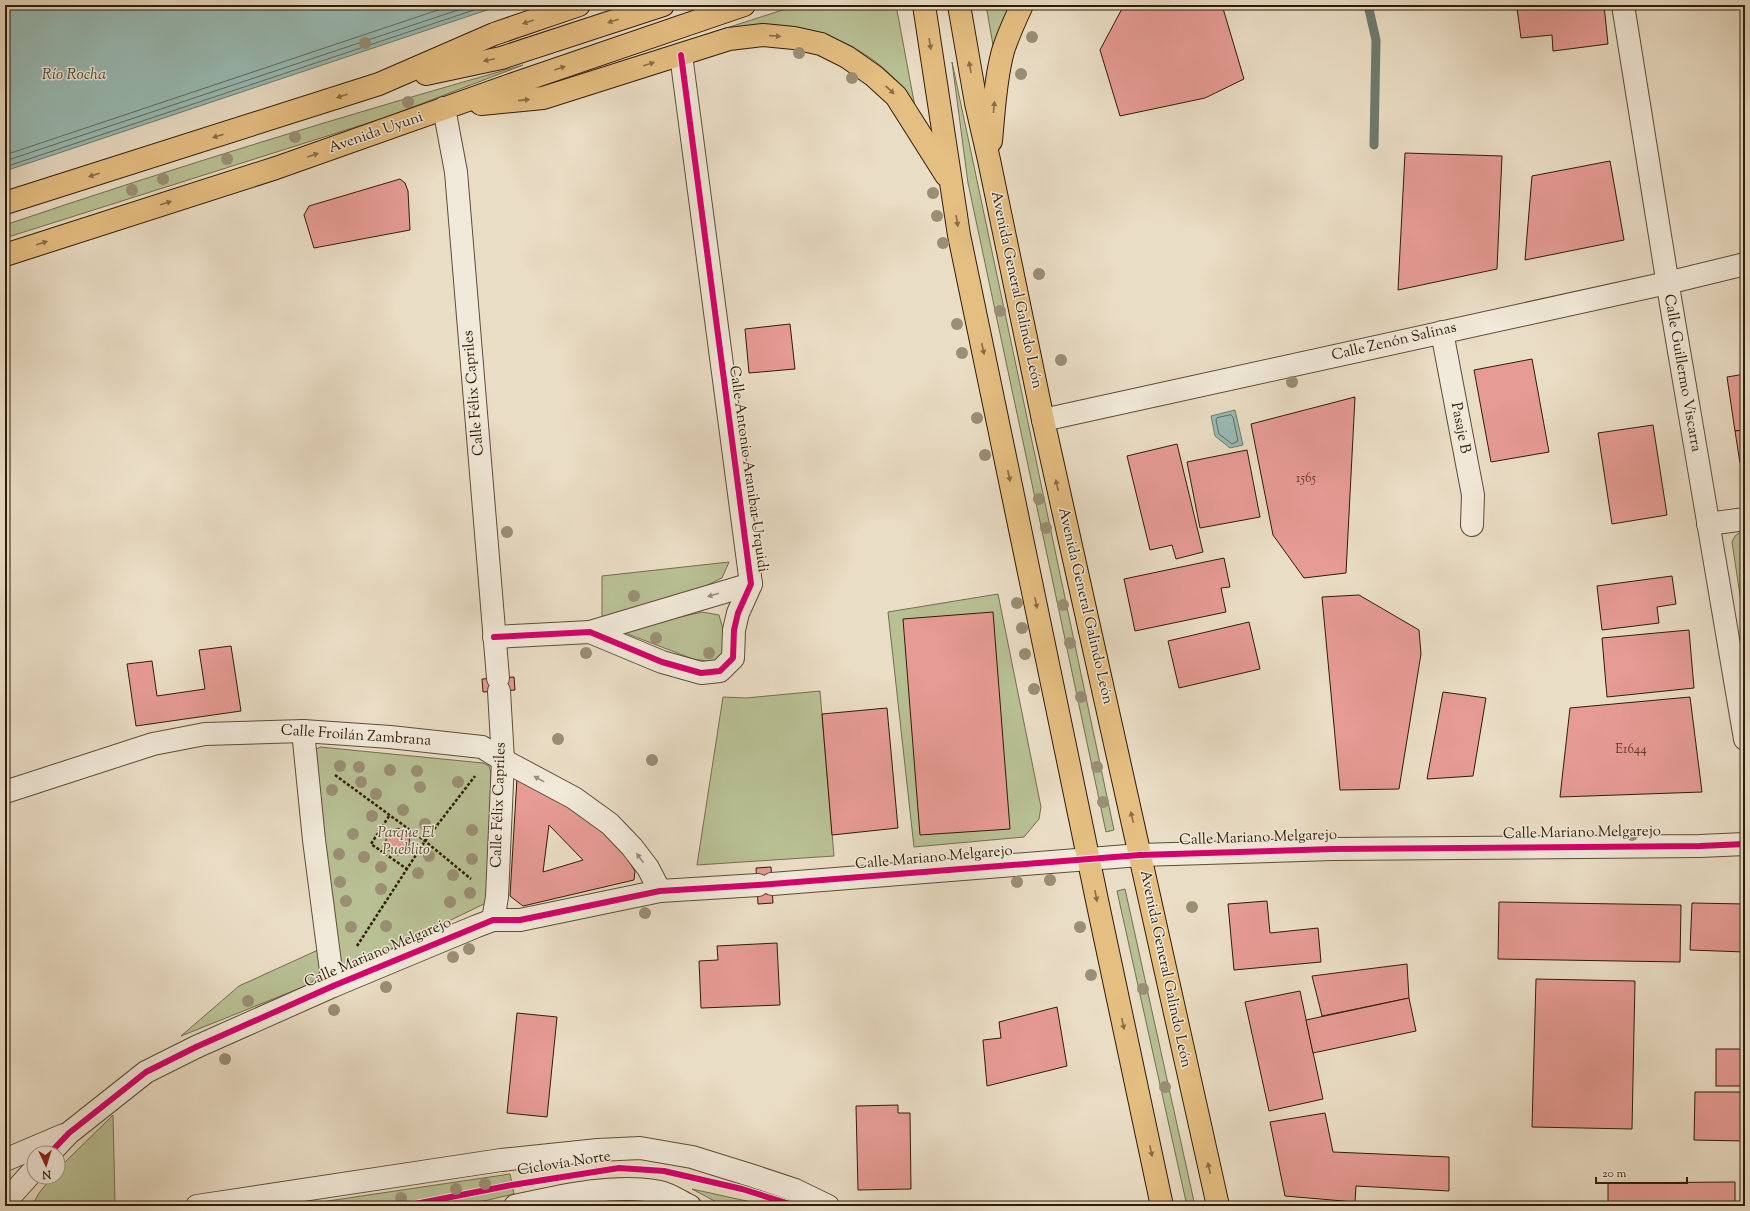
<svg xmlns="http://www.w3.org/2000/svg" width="1750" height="1211" viewBox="0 0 1750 1211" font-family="'Sorts Mill Goudy',serif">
<rect width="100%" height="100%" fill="#eaddc5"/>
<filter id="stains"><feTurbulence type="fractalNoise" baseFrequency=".005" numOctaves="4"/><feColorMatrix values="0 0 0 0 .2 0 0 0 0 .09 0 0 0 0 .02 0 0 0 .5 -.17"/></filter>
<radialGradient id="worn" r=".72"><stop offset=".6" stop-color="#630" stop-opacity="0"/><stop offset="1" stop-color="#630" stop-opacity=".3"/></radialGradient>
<g fill="#b8c094" stroke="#746e4e">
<path d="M 798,5 L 896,5 L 915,107 C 889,59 832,29 778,26 C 760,25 730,31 711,33 Z"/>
<polygon points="986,5 1011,5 994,51"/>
<polygon points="952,62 1114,830 1106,832 968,183"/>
<path d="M 523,65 L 384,118 L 5,238 L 5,225 C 176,167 349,114 523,65 Z"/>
<polygon points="1742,531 1745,531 1745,628 1732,542 1735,536"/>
<polygon points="729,562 722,578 693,592 602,618 602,576"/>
<polygon points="998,594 1041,807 1039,819 1024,837 914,847 888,612"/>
<polygon points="702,612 719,615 724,633 724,654 713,662 693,659 620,631"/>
<polygon points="820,691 834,856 697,865 723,697 746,698"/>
<polygon points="320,747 483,763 489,766 491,773 488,899 484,904 356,966 345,966 339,960 311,757 315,750"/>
<polygon points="1125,889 1195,1206 1187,1206 1117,891"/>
<path d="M 318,950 C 322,966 323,974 308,985 L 181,1036 L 239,986 Z"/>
<polygon points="113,1115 115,1203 97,1206 36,1206 34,1202 39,1193 52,1177 58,1177 58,1170 60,1167"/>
<polygon points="510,1174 514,1194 462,1206 294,1206"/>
<polygon points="692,1189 769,1206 724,1206"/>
</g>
<g fill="#98bbb5" stroke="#6e7b70">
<polygon points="5,5 502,5 5,171"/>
<polygon points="1235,410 1243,445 1230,448 1215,436 1211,416"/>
</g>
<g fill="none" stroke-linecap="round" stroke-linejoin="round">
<g stroke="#646c5e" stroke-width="1">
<polyline points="5,155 453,5"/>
<polyline points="5,161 473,5"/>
<polyline points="5,167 489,5"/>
<polygon points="1231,415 1233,417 1238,441 1232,444 1219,434 1216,420 1217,418"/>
</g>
<polyline stroke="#6e7b70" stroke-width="9" points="1368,5 1376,40 1374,145"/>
</g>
<g fill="#e69b94" stroke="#2f1c08" fill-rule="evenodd">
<polygon points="1124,5 1222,5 1244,79 1205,98 1120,116 1100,50"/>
<polygon points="1541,5 1604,5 1608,44 1553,51 1552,35 1521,38 1517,8"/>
<polygon points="1405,153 1502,156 1497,269 1398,290"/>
<polygon points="1610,161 1624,240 1525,260 1532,176"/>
<polygon points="400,179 405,183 408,191 410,230 314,248 304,215 309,206"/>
<polygon points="790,324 795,369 749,373 745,329"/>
<polygon points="1532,359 1549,452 1491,462 1474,370"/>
<polygon points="1745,374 1745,430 1735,431 1727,377"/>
<polygon points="1355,397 1346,573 1304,578 1273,535 1251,424"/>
<polygon points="1653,425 1667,515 1612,524 1598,433"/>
<polygon points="1745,430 1745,462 1740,463 1735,431"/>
<polygon points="1177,444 1203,552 1176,559 1172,545 1150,550 1127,456"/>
<polygon points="1247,450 1260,517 1200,528 1187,462"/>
<polygon points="1224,558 1230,587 1221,588 1226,612 1135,631 1124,579"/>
<polygon points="1672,576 1676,604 1657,607 1659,623 1602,630 1597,586"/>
<polygon points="1359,595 1419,630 1421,654 1399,789 1340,790 1322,597"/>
<polygon points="993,612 1010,829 920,835 903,619"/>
<polygon points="1249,622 1260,669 1179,688 1168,641"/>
<polygon points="1689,630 1694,688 1607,697 1602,638"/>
<polygon points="231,646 241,711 136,726 127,664 152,661 157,696 205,689 199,650"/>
<polygon points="514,677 515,690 483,692 482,679"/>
<polygon points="1443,692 1486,698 1473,776 1427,779"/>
<polygon points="1690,697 1702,792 1560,797 1570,708"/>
<polygon points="887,708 898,828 832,835 822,714"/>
<path d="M 517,778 L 563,802 L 618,844 L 635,871 L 634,880 L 523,906 L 510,896 ZM 549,825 L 583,860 L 543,872 Z"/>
<polygon points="398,828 410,835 408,850 397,855 385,848 387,833"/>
<polygon points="771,867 773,903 758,904 756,868"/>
<polygon points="1267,901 1270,933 1318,928 1321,962 1234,970 1228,904"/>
<polygon points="1499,902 1681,905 1680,962 1498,959"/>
<polygon points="1692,903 1745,904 1745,952 1690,950"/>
<polygon points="777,943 780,1005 701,1008 699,961 718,960 717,946"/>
<polygon points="1407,964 1409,998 1322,1016 1312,976"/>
<polygon points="1536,979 1635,981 1632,1129 1532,1127"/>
<polygon points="1300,991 1323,1099 1269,1111 1245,1002"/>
<polygon points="1409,998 1416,1031 1313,1053 1306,1020"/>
<polygon points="1057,1007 1067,1066 987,1086 983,1040 1001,1038 999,1022"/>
<polygon points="517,1013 557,1017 547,1117 507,1113"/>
<rect x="1716" y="1049" width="29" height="37"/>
<polygon points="1695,1092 1745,1092 1745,1141 1694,1140"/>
<polygon points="898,1105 898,1113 910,1113 911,1189 858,1190 856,1106"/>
<polygon points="1325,1113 1333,1152 1449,1157 1449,1191 1356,1186 1355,1202 1285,1196 1270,1122"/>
<polygon points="1735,1182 1735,1206 1608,1206 1608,1183"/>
</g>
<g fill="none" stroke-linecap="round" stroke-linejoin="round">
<defs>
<g id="minor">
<polyline points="1623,5 1671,304 1745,739"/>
<polyline points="444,108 456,172 498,678"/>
<polyline points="1442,332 1473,495 1472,525"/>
<polyline points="1043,420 1667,283 1745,264"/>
<polyline points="1708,524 1745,519"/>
<polyline points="590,632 751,584"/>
<polyline points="494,637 590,632 662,662 701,673 720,671 733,658 734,630 738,613 751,584 681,55"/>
<polyline points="303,731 314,840 333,986"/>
<polyline points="5,792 153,744 205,734 303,731 390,737 482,747 503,760 574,798 610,824 632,847 648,868 660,891"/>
<polyline points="772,884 1140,855 1333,849 1700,846 1745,844"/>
<polyline points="493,920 497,897 503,760 499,691"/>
<polyline points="50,1153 69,1133 146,1072 196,1047 333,986 477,926 493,920 520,920 660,891 758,885"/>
<polyline points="5,1160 64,1135"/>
<polyline points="5,1202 34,1170"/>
<polyline points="197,1206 501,1160 598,1150 640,1148 692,1157 750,1175 795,1190 828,1206"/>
<path d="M 515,1206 C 560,1196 614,1183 660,1192 C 670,1194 681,1202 690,1206"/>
</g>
<g id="major">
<polyline points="924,5 959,235 1098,905 1162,1206"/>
<polyline points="959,5 976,103 989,160 1043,420 1218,1206"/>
<polyline points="426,74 501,58 663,5"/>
<polyline points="481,104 543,98 729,39 763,35 794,38 821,44 847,57 874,76 896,96 946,175"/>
<path d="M 991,141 C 994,111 995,80 1003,51 C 1008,35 1015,20 1022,5"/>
<polyline points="5,203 379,84 494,34 579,5"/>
<polyline points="5,255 276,168 516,83 744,5"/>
</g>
</defs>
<use href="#minor" stroke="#5e4c37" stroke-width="24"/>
<use href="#major" stroke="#2f1c08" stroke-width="24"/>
<g stroke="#2f1c08" stroke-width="2.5" stroke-dasharray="3 2" stroke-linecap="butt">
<polyline points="335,775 425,841 471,879"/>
<polyline points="389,816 371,844 407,869"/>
<polyline points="357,946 425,841 475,776"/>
</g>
<use href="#minor" stroke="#f1e9d9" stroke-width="22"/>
<use href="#major" stroke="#e5be82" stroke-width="22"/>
<defs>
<g id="cycleway">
<polyline points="494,637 590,632 662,662 701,673 720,671 733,658 734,630 738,613 751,584 681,55"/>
<polyline points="50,1153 69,1133 146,1072 196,1047 333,986 493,920 520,920 660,891 758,885 1140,855 1333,849 1700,846 1745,844"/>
<polyline points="405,1206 512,1185 619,1168 664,1171 742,1189 796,1206"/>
</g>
</defs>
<use href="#cycleway" stroke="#f1e9d9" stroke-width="8"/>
<use href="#cycleway" stroke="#d6006c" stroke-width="6"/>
</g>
<g fill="#9a8e74">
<circle cx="1032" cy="37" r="6"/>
<circle cx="365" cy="43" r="6"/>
<circle cx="799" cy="53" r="6"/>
<circle cx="1021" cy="74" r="6"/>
<circle cx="852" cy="78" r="6"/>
<circle cx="408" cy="102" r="6"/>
<circle cx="295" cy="137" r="6"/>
<circle cx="227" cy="159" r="6"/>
<circle cx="163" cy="179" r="6"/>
<circle cx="132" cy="190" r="6"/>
<circle cx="933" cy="193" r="6"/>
<circle cx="937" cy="216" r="6"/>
<circle cx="943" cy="243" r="6"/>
<circle cx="1039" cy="274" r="6"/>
<circle cx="1000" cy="311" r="6"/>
<circle cx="957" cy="324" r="6"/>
<circle cx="962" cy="353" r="6"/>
<circle cx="1061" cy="360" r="6"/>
<circle cx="1292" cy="382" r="6"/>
<circle cx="977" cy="418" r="6"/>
<circle cx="985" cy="455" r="6"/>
<circle cx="1039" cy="499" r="6"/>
<circle cx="1046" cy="528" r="6"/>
<circle cx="507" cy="532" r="6"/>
<circle cx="634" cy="596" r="6"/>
<circle cx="1017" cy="603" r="6"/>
<circle cx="1063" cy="605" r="6"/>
<circle cx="1022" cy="628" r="6"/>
<circle cx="656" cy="638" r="6"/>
<circle cx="1070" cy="643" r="6"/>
<circle cx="586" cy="653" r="6"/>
<circle cx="709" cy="653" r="6"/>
<circle cx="1025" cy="654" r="6"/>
<circle cx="1034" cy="689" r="6"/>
<circle cx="1081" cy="697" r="6"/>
<circle cx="558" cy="739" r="6"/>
<circle cx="652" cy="760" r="6"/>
<circle cx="340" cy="766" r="6"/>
<circle cx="359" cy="767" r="6"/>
<circle cx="1097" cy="767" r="6"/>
<circle cx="390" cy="770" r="6"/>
<circle cx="417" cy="771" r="6"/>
<circle cx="361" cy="782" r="6"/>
<circle cx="458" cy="782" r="6"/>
<circle cx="420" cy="787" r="6"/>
<circle cx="332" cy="790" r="6"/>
<circle cx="376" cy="794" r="6"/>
<circle cx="1103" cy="802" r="6"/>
<circle cx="403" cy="810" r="6"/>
<circle cx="372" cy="816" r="6"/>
<circle cx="425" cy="824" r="6"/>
<circle cx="472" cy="830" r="6"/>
<circle cx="353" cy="834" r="6"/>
<circle cx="1632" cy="835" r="6"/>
<circle cx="339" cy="854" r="6"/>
<circle cx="429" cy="856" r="6"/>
<circle cx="364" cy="857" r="6"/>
<circle cx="472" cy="859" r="6"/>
<circle cx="381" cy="867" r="6"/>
<circle cx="418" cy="873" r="6"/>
<circle cx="453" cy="875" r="6"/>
<circle cx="1050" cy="880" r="6"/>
<circle cx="340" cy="882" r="6"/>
<circle cx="1017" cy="882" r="6"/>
<circle cx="381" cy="889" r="6"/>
<circle cx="470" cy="893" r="6"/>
<circle cx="346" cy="901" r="6"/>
<circle cx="450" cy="902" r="6"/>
<circle cx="1192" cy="907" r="6"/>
<circle cx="645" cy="913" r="6"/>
<circle cx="386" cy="926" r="6"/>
<circle cx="351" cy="927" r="6"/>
<circle cx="1080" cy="927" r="6"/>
<circle cx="469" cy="949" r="6"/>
<circle cx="453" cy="957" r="6"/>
<circle cx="1091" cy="975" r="6"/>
<circle cx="386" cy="987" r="6"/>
<circle cx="1143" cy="989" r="6"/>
<circle cx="248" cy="1001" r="6"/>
<circle cx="334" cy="1010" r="6"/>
<circle cx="225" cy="1059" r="6"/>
<circle cx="1165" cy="1087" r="6"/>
<circle cx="485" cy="1184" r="6"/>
<circle cx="456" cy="1189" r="6"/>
<circle cx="401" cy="1198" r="6"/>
</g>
<defs><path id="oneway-solid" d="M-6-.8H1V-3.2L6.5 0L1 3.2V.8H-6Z"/></defs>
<g fill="#8a6d45">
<use href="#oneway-solid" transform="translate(613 21) rotate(162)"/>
<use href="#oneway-solid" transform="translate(528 22) rotate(161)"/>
<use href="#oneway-solid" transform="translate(775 36) rotate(4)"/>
<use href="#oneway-solid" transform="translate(930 44) rotate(81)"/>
<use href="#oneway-solid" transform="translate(489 60) rotate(168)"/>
<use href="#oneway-solid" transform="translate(649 64) rotate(-17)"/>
<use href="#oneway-solid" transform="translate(970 67) rotate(-100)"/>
<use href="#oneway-solid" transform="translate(560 68) rotate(-19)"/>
<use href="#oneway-solid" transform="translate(890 90) rotate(43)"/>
<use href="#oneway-solid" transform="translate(342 96) rotate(162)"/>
<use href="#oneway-solid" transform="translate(524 100) rotate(-6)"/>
<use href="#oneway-solid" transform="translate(994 107) rotate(-84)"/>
<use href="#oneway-solid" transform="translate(218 136) rotate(162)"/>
<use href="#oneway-solid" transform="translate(313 155) rotate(-19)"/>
<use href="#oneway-solid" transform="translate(94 175) rotate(162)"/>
<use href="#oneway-solid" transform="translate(166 203) rotate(-18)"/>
<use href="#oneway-solid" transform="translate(957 221) rotate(81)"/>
<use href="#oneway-solid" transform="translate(42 243) rotate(-18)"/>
<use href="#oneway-solid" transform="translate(983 349) rotate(78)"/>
<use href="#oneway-solid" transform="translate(1009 476) rotate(78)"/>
<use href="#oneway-solid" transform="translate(1057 485) rotate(-103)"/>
<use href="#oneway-solid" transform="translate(1036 603) rotate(78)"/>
<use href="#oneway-solid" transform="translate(1132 817) rotate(-103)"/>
<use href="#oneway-solid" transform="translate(1096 896) rotate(79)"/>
<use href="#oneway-solid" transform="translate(1123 1024) rotate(78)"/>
<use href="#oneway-solid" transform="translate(1151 1151) rotate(78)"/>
<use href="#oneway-solid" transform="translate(1209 1168) rotate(-102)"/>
</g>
<g fill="#9a8d7b">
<use href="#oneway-solid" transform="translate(713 595) rotate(163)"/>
<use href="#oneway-solid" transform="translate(539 779) rotate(-151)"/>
<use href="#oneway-solid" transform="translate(640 858) rotate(-127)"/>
</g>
<g text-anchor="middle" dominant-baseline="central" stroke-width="3" stroke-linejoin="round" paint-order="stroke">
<g font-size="13" fill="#5d3c2b">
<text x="1306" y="479">1565</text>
<text x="1631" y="750">E1644</text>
</g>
<g font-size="15" fill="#2f1c08" stroke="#f1e9d9">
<text transform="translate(376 133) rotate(-19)">Avenida Uyuni</text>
<text transform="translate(1016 290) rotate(78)">Avenida General Galindo León</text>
<text transform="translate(1394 342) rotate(-13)">Calle Zenón Salinas</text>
<text transform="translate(1682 373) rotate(80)">Calle Guillermo Viscarra</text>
<text transform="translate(474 393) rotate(-95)">Calle Félix Capriles</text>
<text transform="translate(1460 428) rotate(79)">Pasaje B</text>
<text transform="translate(748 469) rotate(82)">Calle Antonio Aranibar Urquidi</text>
<text transform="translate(1085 606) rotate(77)">Avenida General Galindo León</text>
<text transform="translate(356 736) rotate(4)">Calle Froilán Zambrana</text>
<text transform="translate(499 805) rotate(-88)">Calle Félix Capriles</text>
<text transform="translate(1582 833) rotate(-1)">Calle Mariano Melgarejo</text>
<text transform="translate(1258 838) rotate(-2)">Calle Mariano Melgarejo</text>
<text transform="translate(934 858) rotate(-5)">Calle Mariano Melgarejo</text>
<text transform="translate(378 953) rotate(-23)">Calle Mariano Melgarejo</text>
<text transform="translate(1165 969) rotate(78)">Avenida General Galindo León</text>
<text transform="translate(564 1164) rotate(-9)">Ciclovía Norte</text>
</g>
<g font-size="15" font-style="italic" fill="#584d32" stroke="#f1e9d9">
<text x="406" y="833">Parque El<tspan x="406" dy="17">Pueblito</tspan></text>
</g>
<g font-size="16" font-style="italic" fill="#4e4c3c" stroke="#f1e9d9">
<text x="74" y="75">Río Rocha</text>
</g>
</g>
<rect width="1750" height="1211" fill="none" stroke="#eaddc5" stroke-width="20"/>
<rect x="6" y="6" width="1738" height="1199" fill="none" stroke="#2f1c08" stroke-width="2"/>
<rect x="10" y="10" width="1730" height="1191" fill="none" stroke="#2f1c08"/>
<g transform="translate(46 1165) rotate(176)"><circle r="19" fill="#f1e9d9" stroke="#a39785"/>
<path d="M0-3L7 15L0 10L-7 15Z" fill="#8f2418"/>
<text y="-6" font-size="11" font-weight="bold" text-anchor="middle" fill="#2f1c08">N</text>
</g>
<path d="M1596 1177v6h91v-6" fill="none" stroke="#2f1c08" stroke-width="2"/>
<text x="1602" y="1177" font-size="12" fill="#2f1c08" stroke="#f1e9d9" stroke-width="3" paint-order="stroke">20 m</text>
<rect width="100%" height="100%" filter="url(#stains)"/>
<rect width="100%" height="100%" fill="url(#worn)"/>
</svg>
